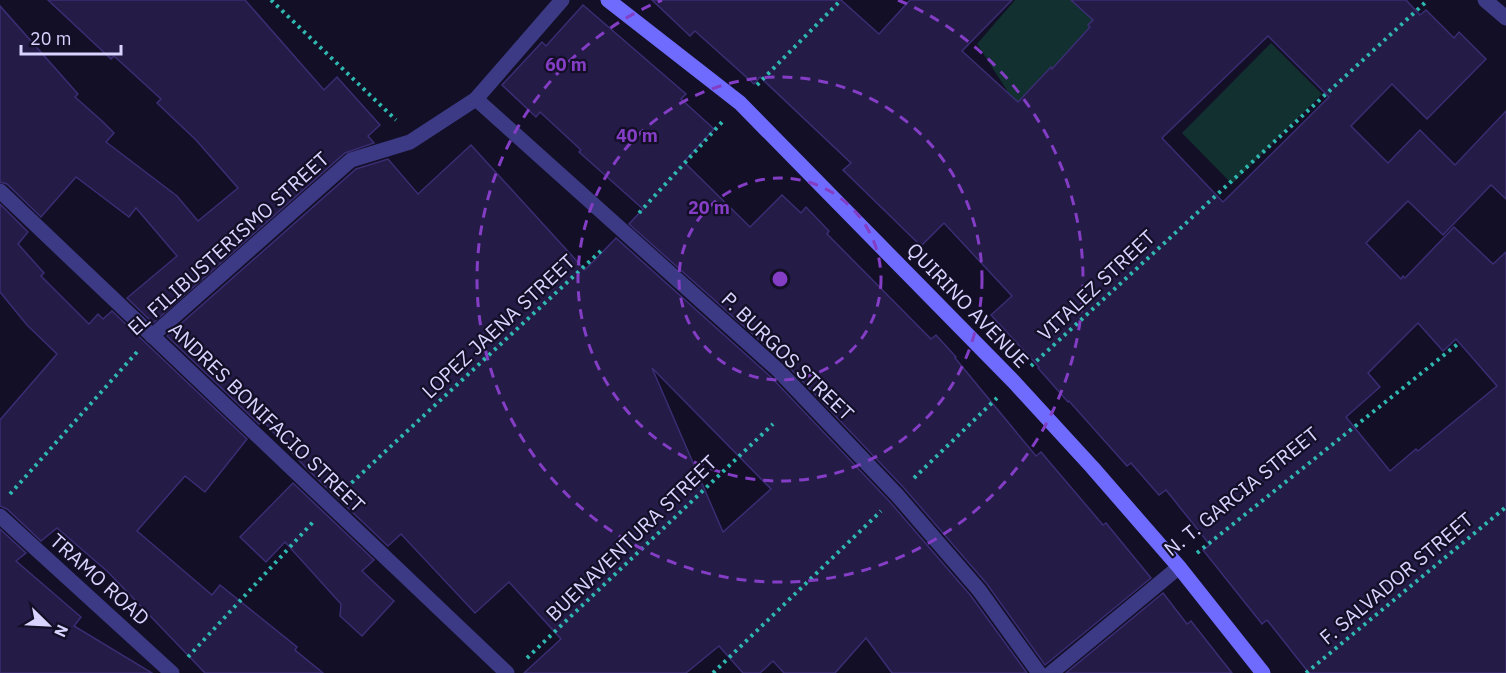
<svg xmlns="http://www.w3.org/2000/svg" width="1506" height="673" viewBox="0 0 1506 673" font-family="'IBM Plex Sans',sans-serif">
<rect width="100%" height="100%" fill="#130f26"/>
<g fill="#12302f">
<polygon points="1015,0 1179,0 1028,123 977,44"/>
<polygon points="1271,43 1322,94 1232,184 1182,133"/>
</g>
<g fill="#241b47" stroke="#3b2d73" stroke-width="1.5" fill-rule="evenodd">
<polygon points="48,0 245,0 324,90 337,77 380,125 368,136 374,143 345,153 153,323 127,298 177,256 136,208 129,217 76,177 41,217 7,184 0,182 0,6 78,94 75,97 102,121 114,133 106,142 177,196 198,221 238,188 196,140 157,103 161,99 114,56 111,59"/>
<path d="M 652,0 L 841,0 L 879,34 L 910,0 L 1012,0 L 962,51 L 1018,102 L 1051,67 L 1052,69 L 1090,27 L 1088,25 L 1093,20 L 1071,0 L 1406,0 L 1420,15 L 1426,10 L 1454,38 L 1459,32 L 1486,59 L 1427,119 L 1392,84 L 1351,126 L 1388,163 L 1420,130 L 1455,165 L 1506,111 L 1506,199 L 1491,185 L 1443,235 L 1408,201 L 1366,243 L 1401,279 L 1403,276 L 1405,278 L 1454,227 L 1493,264 L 1506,252 L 1506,673 L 1309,673 L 1267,620 L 1262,624 L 1203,550 L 1210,545 L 1166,490 L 1159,495 L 1131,463 L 1127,466 L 1069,401 L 1068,402 L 1038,368 L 1039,367 L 991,315 L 1012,296 L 944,223 L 921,246 L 843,170 L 851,163 L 760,77 L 754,84 L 695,31 L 690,36 ZM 1268,36 L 1329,97 L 1223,202 L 1162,138 ZM 1418,323 L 1443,351 L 1456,339 L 1497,386 L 1418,451 L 1416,449 L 1390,471 L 1346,417 L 1380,387 L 1368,373 Z"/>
<polygon points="583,5 686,94 681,99 714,129 684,162 750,227 782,195 801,213 806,207 829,231 827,234 931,339 936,335 956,357 955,358 1036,456 1041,452 1103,525 1106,523 1151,578 1045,665 987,584 904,488 785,363 629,224 643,209 579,152 581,150 540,112 536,117 502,85 542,42 546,46"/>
<path d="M 471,145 L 585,270 L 616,238 L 771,377 L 890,502 L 971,596 L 1027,673 L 892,673 L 866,638 L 835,673 L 784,673 L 773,661 L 760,673 L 743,673 L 719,646 L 686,673 L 524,673 L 561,639 L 509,582 L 475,613 L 401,534 L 388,546 L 307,469 L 262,420 L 259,424 L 167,336 L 356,169 L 388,159 L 418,194 ZM 652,368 L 771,489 L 723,532 Z"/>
<polygon points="0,204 28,232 18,244 44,273 41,276 89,324 98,314 103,319 112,311 247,439 205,492 185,476 137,531 212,595 220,585 297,647 295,650 323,673 205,673 108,572 57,528 41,541 7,509 0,506 0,420 57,354 27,325 0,292"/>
<polygon points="293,483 374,560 362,571 394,601 362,636 340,616 341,604 285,542 266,562 240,537"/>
<polygon points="0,529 26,553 16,561 81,617 74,626 152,673 0,673"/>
<polygon points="1163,593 1187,624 1191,621 1232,673 1066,673"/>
</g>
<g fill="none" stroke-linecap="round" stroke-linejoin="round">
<g stroke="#2fb8b0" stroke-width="4" stroke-dasharray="3 4.5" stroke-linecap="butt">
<polyline points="271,0 396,120"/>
<polyline points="757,85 841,0"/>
<polyline points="639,213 723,121"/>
<polyline points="1031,366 1428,0"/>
<polyline points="914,478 997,398"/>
<polyline points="346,488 604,248"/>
<polyline points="10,494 137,352"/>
<polyline points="1197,553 1459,343"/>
<polyline points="188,657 314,521"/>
<polyline points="527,658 773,424"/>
<polyline points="713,673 881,511"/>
<polyline points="1306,673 1506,507"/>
</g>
<g stroke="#3d3a85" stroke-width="15">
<polyline points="1485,0 1506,18"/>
<polyline points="476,99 778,370 897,495 979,590 1039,673"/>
<polyline points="0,191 507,673"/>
<polyline points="152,336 351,160 410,142 476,99 562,0"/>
<polyline points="0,516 172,673"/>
<polyline points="1051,673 1179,567"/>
</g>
<polyline stroke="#6f6bff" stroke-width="15" points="608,0 740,103 1014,382 1092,467 1179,567 1263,673"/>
</g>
<g fill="none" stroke="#843dc5" stroke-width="3" stroke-dasharray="10 8">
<circle cx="780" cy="279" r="101"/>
<circle cx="780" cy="279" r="202"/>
<path d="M898 0A303 303 0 1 1 662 0"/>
</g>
<g text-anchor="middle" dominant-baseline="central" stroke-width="4.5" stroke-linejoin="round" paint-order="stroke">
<g font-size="20" fill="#d9d4ff" stroke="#130f26">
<text transform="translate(228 243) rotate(-42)">EL FILIBUSTERISMO STREET</text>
<text transform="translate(1096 285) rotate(-43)">VITALEZ STREET</text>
<text transform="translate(968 305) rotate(46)">QUIRINO AVENUE</text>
<text transform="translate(498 326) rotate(-43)">LOPEZ JAENA STREET</text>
<text transform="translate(788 356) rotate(44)">P. BURGOS STREET</text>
<text transform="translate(267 417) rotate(44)">ANDRES BONIFACIO STREET</text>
<text transform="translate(1241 491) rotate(-39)">N. T. GARCIA STREET</text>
<text transform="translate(631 538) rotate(-44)">BUENAVENTURA STREET</text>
<text transform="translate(1396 578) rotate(-40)">F. SALVADOR STREET</text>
<text transform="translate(100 579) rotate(42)">TRAMO ROAD</text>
</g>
</g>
<circle cx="780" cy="279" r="9" fill="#843dc5" stroke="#130f26" stroke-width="3"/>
<g font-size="18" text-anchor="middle" font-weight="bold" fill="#843dc5" stroke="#130f26" stroke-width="4.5" stroke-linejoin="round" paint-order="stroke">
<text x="566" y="71">60 m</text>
<text x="637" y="142">40 m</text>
<text x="709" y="214">20 m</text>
</g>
<g transform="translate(48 625) rotate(114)" stroke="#130f26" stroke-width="4.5" paint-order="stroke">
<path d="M0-4.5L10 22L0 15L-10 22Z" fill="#d9d4ff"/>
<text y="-9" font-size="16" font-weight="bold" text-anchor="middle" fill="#d9d4ff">N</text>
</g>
<path d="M21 45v9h100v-9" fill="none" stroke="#d9d4ff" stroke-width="3"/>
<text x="30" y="45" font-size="18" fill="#d9d4ff" stroke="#130f26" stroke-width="4.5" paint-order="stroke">20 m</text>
</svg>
